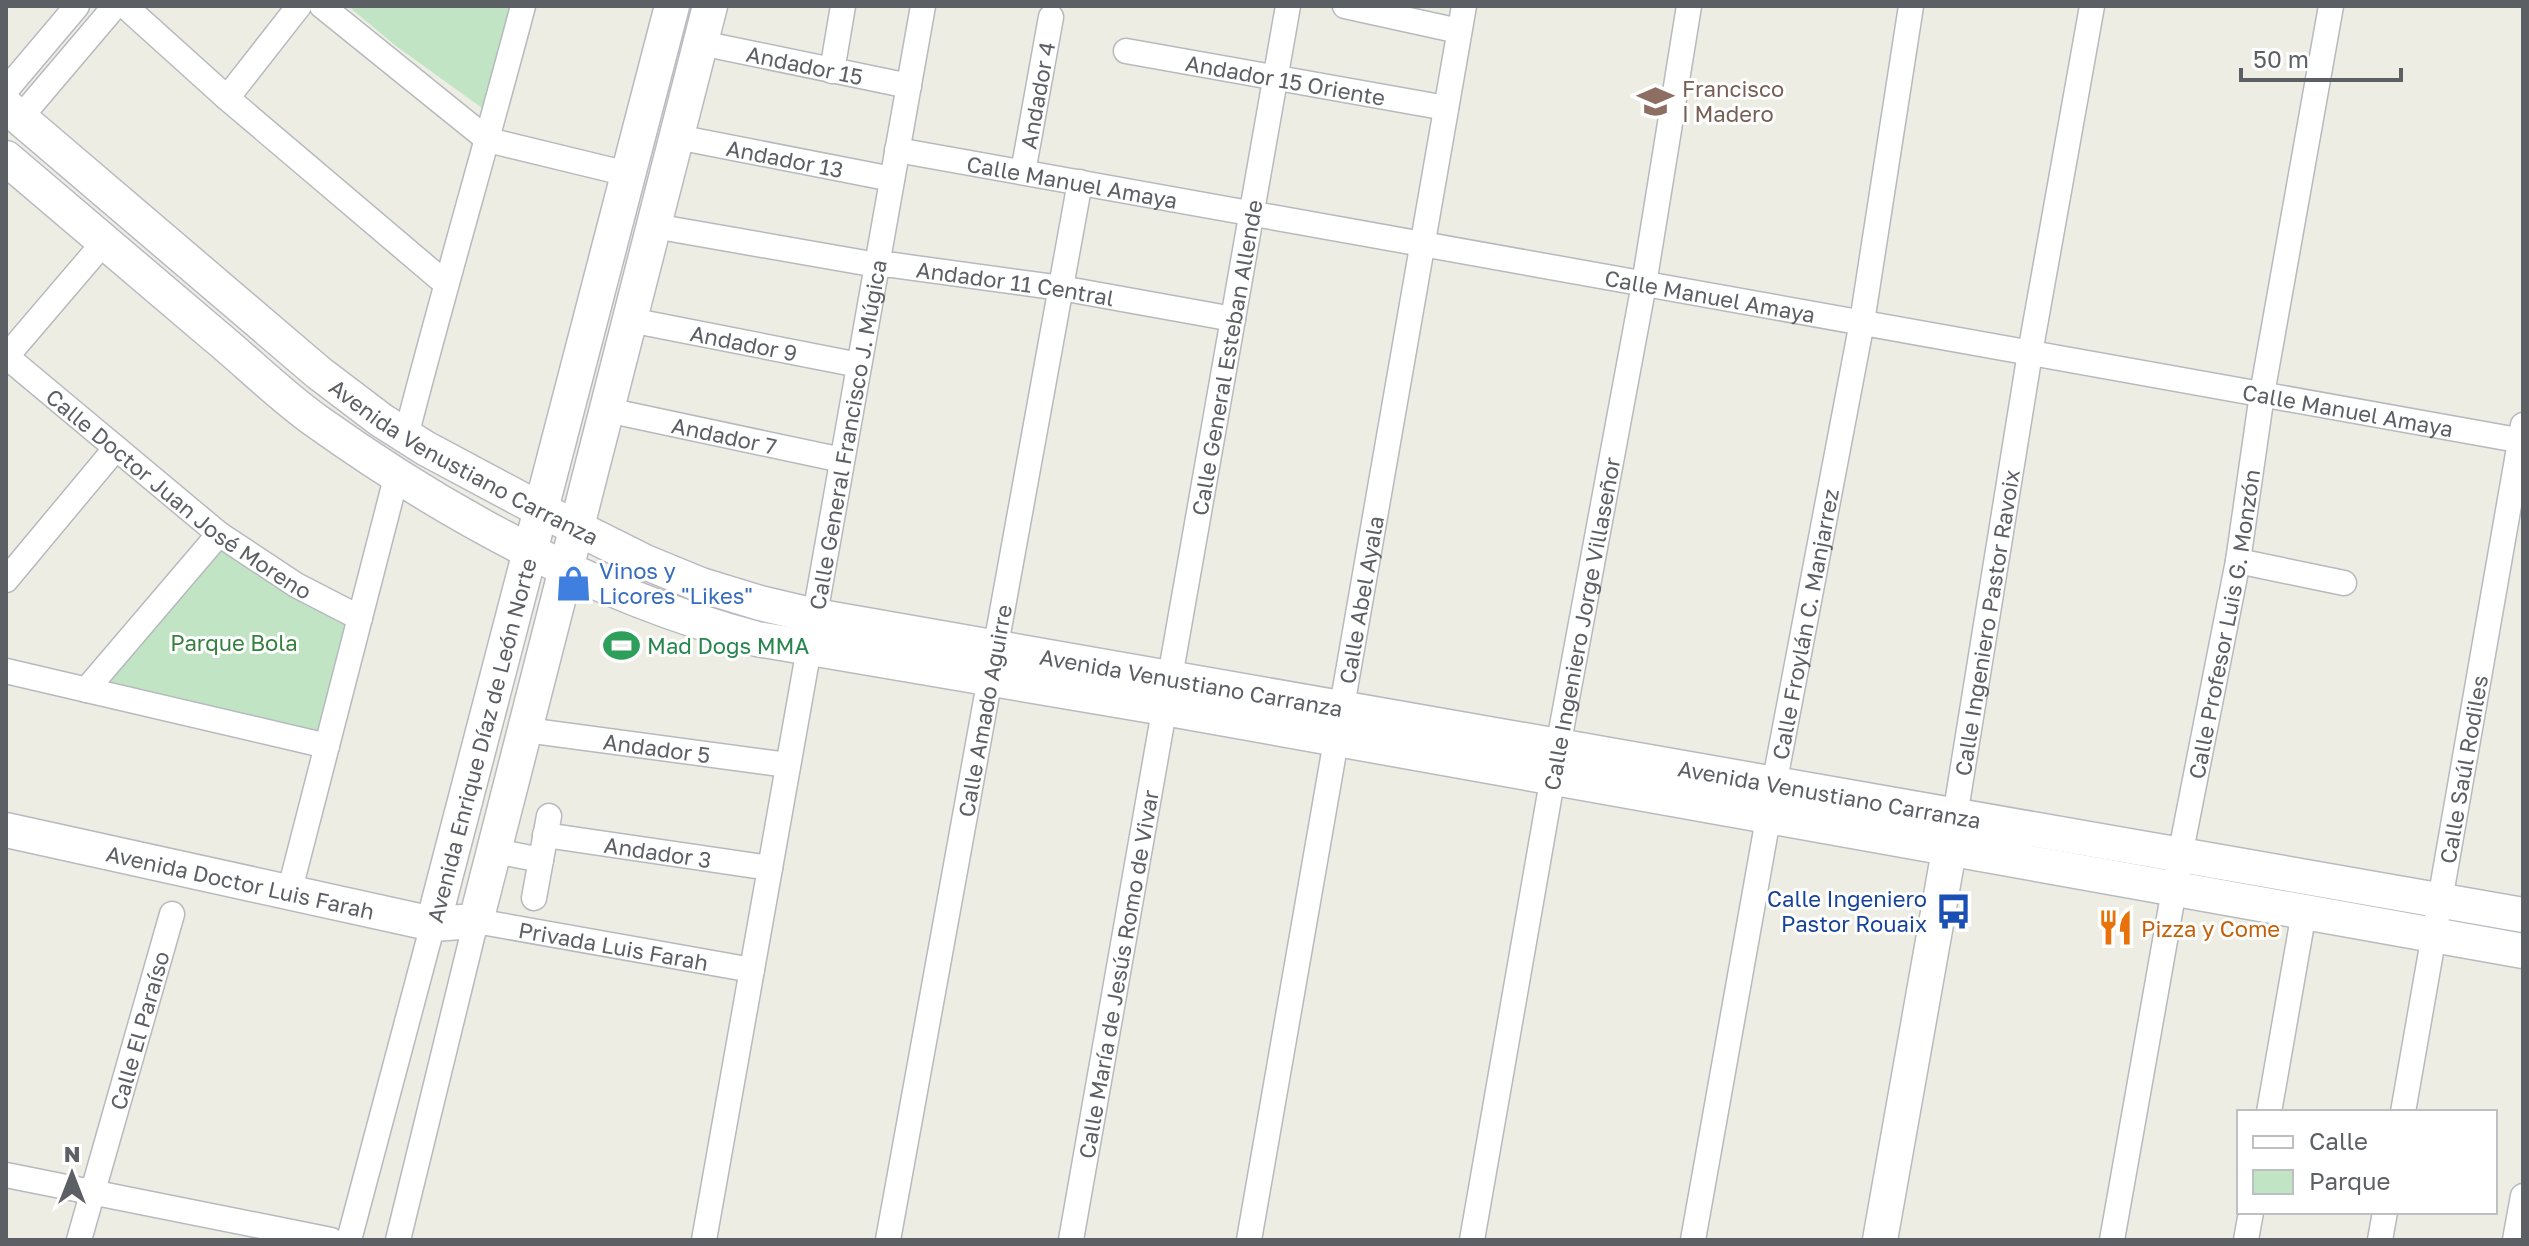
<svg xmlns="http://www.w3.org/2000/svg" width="2529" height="1246" viewBox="0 0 2529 1246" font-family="'Golos Text',sans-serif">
<rect width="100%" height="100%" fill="#eeede4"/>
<g fill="#c1e5c4">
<polygon points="348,6 510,6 482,108 396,46"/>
<path d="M 217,548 C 259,578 303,603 350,624 L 320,732 L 106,683 Z"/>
</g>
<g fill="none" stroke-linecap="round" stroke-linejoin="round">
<defs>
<g id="street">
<polyline points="125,6 227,98 445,283"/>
<polyline points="322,6 488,140 628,174"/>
<polyline points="1345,6 1459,31"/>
<path id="s1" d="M 701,43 L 909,86"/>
<path id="s2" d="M 1126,51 L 1446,108"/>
<polyline points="832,71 843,6"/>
<polyline points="6,90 77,6"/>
<polyline points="227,98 299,6"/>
<polyline points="20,118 115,6"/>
<path id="s3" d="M 677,137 L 892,179"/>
<path id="s4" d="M 897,150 L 2523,441"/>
<path id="s5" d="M 1023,172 L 1051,17"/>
<path id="s6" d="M 654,226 L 877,265 L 893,265 L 1061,288 L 1233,319"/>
<path id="s7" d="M 630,320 L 859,365"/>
<polyline points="6,357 105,241"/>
<path id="s8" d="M 7,357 L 219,534 L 296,585 L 360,618"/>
<path id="s9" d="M 607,410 L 842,460"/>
<path d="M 406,436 C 443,292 485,150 523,6"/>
<polyline points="2238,561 2344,583"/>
<polyline points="6,580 116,448"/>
<polyline points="6,671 327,746"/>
<polyline points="86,690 219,534"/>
<path id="s10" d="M 526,730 L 788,765"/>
<path id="s11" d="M 1955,816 L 2030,353 L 2092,6"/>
<path id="s12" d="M 545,835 L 770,868"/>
<polyline points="495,851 541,860"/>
<polyline points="289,893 397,474"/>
<polyline points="534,898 549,816"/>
<polyline points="2269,1112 2304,912"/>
<path id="s13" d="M 2403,1112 L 2523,425"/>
<polyline points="6,1175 331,1240"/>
<path id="s14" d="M 79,1240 L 172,914"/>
<polyline points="349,1240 433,924"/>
<path id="s15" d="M 398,1240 L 476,921 L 752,970"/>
<path id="s16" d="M 704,1240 L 923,6"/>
<path id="s17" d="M 888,1240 L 1080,182"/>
<path id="s18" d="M 1071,1240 L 1288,6"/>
<path id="s19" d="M 1249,1240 L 1464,6"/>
<path id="s20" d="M 1472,1240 L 1558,747 L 1644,284 L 1689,6"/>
<path id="s21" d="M 1693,1240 L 1774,785 L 1862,322 L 1911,6"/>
<path id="s22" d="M 2112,1240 L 2180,856 L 2238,561 L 2262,394 L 2331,6"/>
<polyline points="2246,1240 2251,1212"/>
<polyline points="2380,1240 2385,1212"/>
<polyline points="2515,1240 2523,1196"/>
</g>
<g id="secondary">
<path id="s23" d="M 6,106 L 319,373 L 381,420 L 425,448 L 541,510 L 645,562 L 701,585 L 760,603 L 815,616 L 2523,915"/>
<path d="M 6,158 C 75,216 144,275 213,334 C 247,362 279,394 315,420 C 449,516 596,596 757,639 L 1164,708 L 2523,951"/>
<path id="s24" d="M 6,830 L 433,924 L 476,921 L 710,6"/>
<path id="s25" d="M 433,924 L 672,6"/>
<polyline points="1880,1240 1953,828"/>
</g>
</defs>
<use href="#street" stroke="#b6b9be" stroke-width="27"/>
<use href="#secondary" stroke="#b8bac0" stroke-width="37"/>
<use href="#street" stroke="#fff" stroke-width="24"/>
<use href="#secondary" stroke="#fff" stroke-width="34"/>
</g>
<defs>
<symbol id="school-bare" viewBox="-9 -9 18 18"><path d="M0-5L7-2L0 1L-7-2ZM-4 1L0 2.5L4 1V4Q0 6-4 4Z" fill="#8d6e63" stroke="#fff" stroke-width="2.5" paint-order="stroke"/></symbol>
<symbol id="shop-bare" viewBox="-9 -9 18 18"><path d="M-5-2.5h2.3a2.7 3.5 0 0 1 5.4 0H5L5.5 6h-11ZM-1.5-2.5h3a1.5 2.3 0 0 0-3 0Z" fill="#3f7fe0" stroke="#fff" stroke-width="2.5" paint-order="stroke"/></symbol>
<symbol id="stadium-bare" viewBox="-9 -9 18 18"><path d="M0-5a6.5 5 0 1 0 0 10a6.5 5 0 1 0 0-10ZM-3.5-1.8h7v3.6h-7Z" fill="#2e9e5b" stroke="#fff" stroke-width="2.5" paint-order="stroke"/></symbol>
<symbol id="bus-bare" viewBox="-9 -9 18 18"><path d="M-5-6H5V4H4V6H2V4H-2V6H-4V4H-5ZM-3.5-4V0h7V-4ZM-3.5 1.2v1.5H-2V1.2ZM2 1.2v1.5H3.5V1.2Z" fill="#1a4fb4" stroke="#fff" stroke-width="2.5" paint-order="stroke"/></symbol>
<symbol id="restaurant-bare" viewBox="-9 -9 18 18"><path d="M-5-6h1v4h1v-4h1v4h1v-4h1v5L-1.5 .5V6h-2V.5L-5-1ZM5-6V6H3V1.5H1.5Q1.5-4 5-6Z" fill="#e8710a" stroke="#fff" stroke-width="2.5" paint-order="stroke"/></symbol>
</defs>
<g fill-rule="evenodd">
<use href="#school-bare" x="1630" y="76" width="51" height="51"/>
<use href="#shop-bare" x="548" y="558" width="51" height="51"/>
<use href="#stadium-bare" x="596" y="620" width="51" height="51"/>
<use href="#bus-bare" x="1928" y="886" width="51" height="51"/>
<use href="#restaurant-bare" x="2090" y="902" width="51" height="51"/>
</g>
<g text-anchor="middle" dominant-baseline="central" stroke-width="6" stroke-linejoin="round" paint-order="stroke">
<g font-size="22" fill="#5c5f64" stroke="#fff">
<text stroke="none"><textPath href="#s1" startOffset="106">Andador 15</textPath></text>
<text stroke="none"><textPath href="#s2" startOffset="162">Andador 15 Oriente</textPath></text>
<text stroke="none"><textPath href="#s5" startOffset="78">Andador 4</textPath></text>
<text stroke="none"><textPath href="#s3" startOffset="110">Andador 13</textPath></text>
<text stroke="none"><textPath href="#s4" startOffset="178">Calle Manuel Amaya</textPath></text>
<text stroke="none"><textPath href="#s6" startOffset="366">Andador 11 Central</textPath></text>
<text stroke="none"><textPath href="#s4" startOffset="826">Calle Manuel Amaya</textPath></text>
<text stroke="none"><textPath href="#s7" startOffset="116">Andador 9</textPath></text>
<text stroke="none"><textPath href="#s18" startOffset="896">Calle General Esteban Allende</textPath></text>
<text stroke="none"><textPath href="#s4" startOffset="1474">Calle Manuel Amaya</textPath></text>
<text stroke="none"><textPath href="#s16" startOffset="818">Calle General Francisco J. Múgica</textPath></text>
<text stroke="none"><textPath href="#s9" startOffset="120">Andador 7</textPath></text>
<text stroke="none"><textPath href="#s23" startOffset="582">Avenida Venustiano Carranza</textPath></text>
<text stroke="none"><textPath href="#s8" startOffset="220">Calle Doctor Juan José Moreno</textPath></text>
<text stroke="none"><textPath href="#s19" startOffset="650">Calle Abel Ayala</textPath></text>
<text stroke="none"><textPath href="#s20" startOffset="626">Calle Ingeniero Jorge Villaseñor</textPath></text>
<text stroke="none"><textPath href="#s21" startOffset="626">Calle Froylán C. Manjarrez</textPath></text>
<text stroke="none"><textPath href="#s11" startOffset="196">Calle Ingeniero Pastor Ravoix</textPath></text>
<text stroke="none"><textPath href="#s22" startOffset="626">Calle Profesor Luis G. Monzón</textPath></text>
<text stroke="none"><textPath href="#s23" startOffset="1350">Avenida Venustiano Carranza</textPath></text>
<text stroke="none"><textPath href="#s17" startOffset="538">Calle Amado Aguirre</textPath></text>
<text stroke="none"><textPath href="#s25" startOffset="190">Avenida Enrique Díaz de León Norte</textPath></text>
<text stroke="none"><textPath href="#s10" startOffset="132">Andador 5</textPath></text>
<text stroke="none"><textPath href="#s13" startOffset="348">Calle Saúl Rodiles</textPath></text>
<text stroke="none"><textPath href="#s23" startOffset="1998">Avenida Venustiano Carranza</textPath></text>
<text stroke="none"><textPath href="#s12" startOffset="114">Andador 3</textPath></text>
<text stroke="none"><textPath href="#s24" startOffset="240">Avenida Doctor Luis Farah</textPath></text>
<text stroke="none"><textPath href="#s15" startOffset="468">Privada Luis Farah</textPath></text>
<text stroke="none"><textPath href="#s18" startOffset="270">Calle María de Jesús Romo de Vivar</textPath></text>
<text stroke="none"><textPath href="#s14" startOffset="218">Calle El Paraíso</textPath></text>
</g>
<g font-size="22" fill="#785e54" stroke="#fff" text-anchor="start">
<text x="1682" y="88">Francisco<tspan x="1682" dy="25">I Madero</tspan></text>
</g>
<g font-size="22" fill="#366cbe" stroke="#fff" text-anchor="start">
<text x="599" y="570">Vinos y<tspan x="599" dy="25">Licores "Likes"</tspan></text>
</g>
<g font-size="22" fill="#368140" stroke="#fff">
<text x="234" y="642">Parque Bola</text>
</g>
<g font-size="22" fill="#27864d" stroke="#fff" text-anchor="start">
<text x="647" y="645">Mad Dogs MMA</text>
</g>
<g font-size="22" fill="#164399" stroke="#fff" text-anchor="end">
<text x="1927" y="898">Calle Ingeniero<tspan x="1927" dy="25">Pastor Rouaix</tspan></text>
</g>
<g font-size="22" fill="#c56008" stroke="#fff" text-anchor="start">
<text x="2141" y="928">Pizza y Come</text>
</g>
</g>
<rect width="2529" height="1246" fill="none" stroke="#5c5f64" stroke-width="16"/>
<rect x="2237" y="1110" width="260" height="104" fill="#ffffff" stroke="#bebfc1" stroke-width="2"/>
<rect x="2253" y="1136" width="40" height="12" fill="#ffffff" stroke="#bebfc1" stroke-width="2"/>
<text x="2309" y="1150" font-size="24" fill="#5c5f64">Calle</text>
<rect x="2253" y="1170" width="40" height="24" fill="#c1e5c4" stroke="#bebfc1" stroke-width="2"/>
<text x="2309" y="1190" font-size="24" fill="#5c5f64">Parque</text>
<g transform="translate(72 1174)" stroke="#ffffff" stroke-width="6" paint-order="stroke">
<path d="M0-6L14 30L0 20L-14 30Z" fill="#5c5f64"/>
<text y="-12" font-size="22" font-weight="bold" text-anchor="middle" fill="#5c5f64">N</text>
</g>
<path d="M2241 68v12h160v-12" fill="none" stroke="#5c5f64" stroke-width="4"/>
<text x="2253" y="68" font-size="24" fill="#5c5f64" stroke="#ffffff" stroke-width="6" paint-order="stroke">50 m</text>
</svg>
